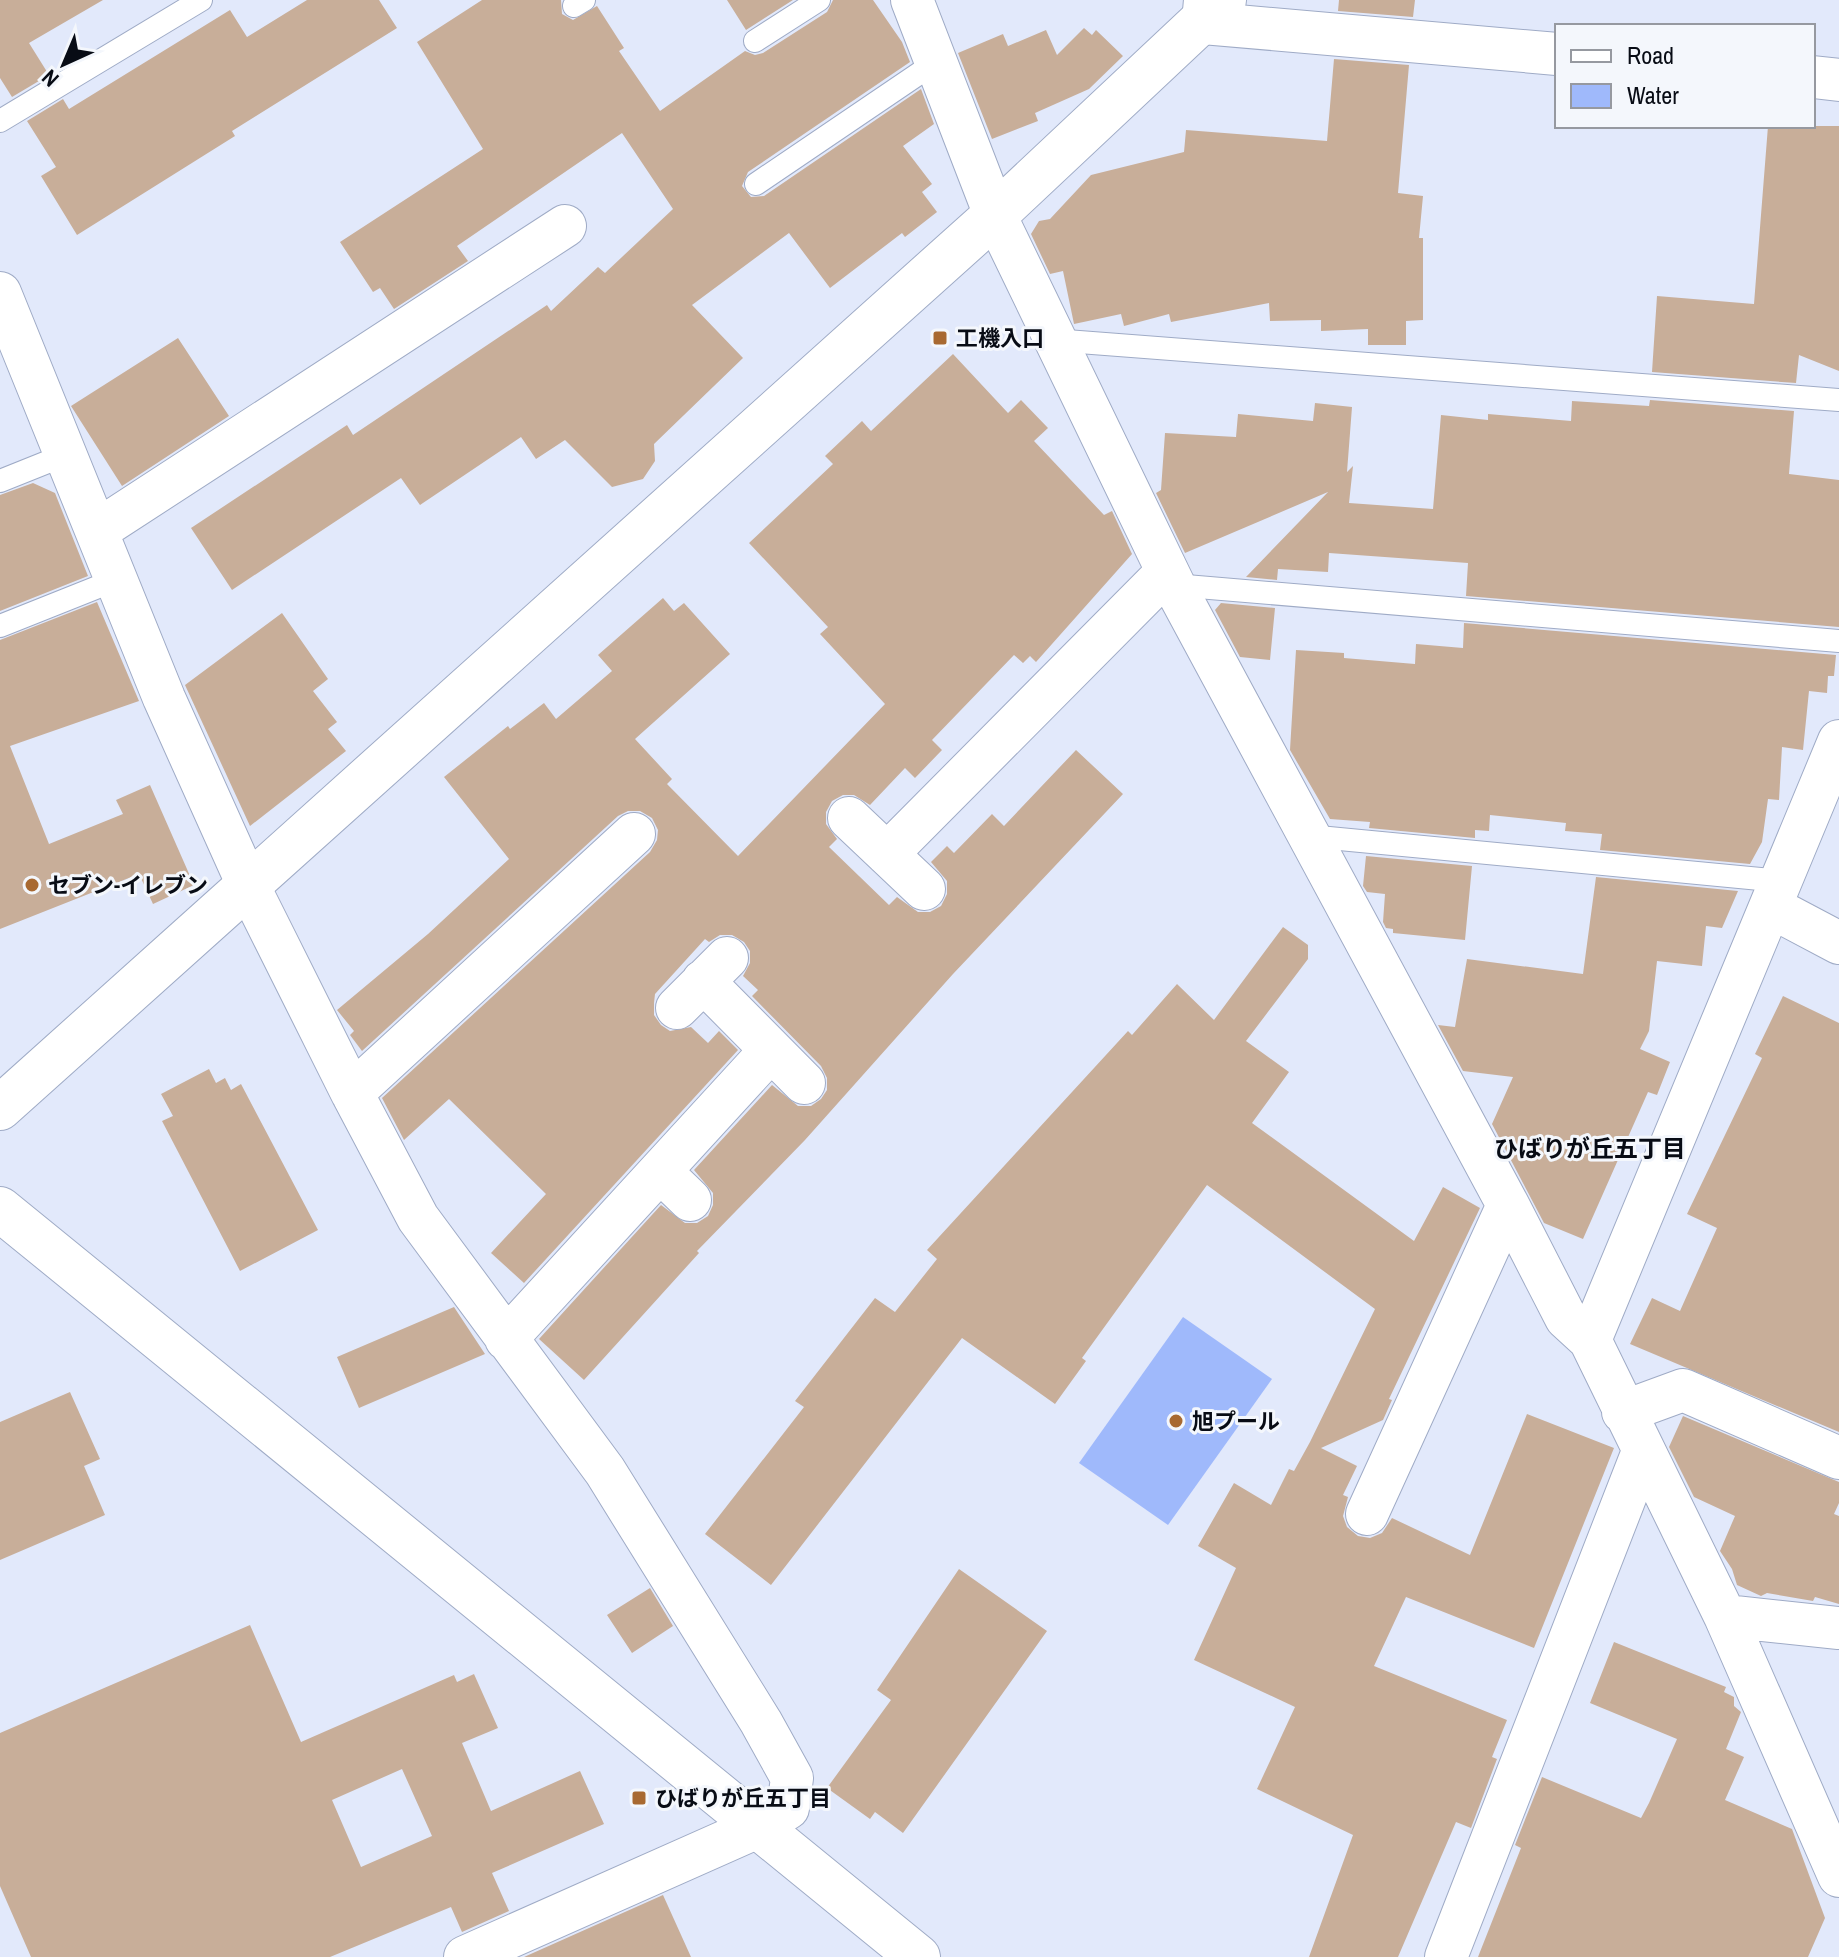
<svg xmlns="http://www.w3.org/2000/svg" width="1839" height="1957" font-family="'Archivo Narrow','Noto Sans JP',sans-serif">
  <rect width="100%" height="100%" fill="#e2e9fb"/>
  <path fill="#9fb9fb" d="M1183,1317L1272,1379L1168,1525L1079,1463Z"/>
  <path fill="#c8ae99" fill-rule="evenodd" d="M0,0H103L29,43L49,75L12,97L0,78Z
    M307,0H379L397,28L232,131L235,136L77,235L41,176L56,167L27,121L63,99L69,109L230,10L247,37Z
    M482,0H561L562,14L573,20L597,6L624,48L619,51L660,111L745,51L755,55L763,53L827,12L833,0H873L902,42L910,62L748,172L742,186L751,197L764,196L921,89L934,124L903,146L932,184L922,192L937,212L905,237L902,233L830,288L789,233L692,305L743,358L654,444L655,461L643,479L612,487L565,440L536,459L521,437L420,505L401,478L232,590L191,528L347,425L353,435L547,305L551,311L598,267L605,273L673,209L622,133L457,246L468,261L394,309L380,288L373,292L340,242L483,149L417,42Z
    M727,0H793L746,30Z
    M1339,0H1415L1413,17L1338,11Z
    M1084,28L1092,35L1096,30L1123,56L1089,89L1035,113L1038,121L992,139L958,53L1003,34L1008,46L1046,30L1057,55Z
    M1334,59L1409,65L1398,193L1423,196L1419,238H1423V320L1406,321V345H1368V329L1321,331V320L1270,321L1269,303L1171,322L1169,314L1124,326L1121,314L1074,324L1063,271L1050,274L1031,234L1039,221L1050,219L1091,175L1184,152L1186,130L1327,141Z
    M1768,126H1839V371L1799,355L1796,383L1652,372L1657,296L1754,304Z
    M178,338L229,416L122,486L71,406Z
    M953,354L1008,413L1021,400L1048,428L1034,441L1104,515L1112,511L1132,554L1036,662L1030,656L1023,663L1014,655L932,740L942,750L915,778L905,768L870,805L854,795H843L832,801L826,812V824L837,839L829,847L889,905L897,897L918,912H930L941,906L947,894V881L931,862L947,846L954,853L992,814L1004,826L1076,750L1123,794L953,974L805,1140L697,1251L699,1253L584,1380L539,1339L661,1205L685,1223H697L708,1216L713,1205V1193L694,1170L772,1085L798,1106H811L821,1099L827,1090V1078L821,1066L752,996L758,990L743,976L750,963V951L744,942L732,935H720L709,942L705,939L655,994L654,1003V1015L661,1025L670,1031L691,1027L708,1043L719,1031L738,1050L524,1283L491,1253L546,1194L449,1099L404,1140L382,1098L650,852L657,840L658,830L652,818L640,811H628L618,816L362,1051L350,1035L354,1031L337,1010L428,934L509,859L444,777L508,726L510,729L544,703L556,719L612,671L598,655L663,598L674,611L684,603L730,654L635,739L672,779L667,784L738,856L885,704L820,634L828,627L749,543L833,464L825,456L862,421L871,431Z
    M1650,400L1794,411L1789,474L1839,480V627L1466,596L1468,563L1329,553L1328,572L1278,569L1277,580L1246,577L1328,492L1185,553L1156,493L1161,490L1165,433L1236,437L1238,414L1313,421L1315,403L1352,407L1347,472L1353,466L1349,503L1433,509L1441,415L1488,420V414L1571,421L1572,401L1649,406Z
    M33,483L55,493L88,576L0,611V495Z
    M97,602L139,701L10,746L49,844L123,814L116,800L150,785L194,885L153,904L139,874L0,929V640Z
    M1221,603L1275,608L1270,660L1240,657L1215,610Z
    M282,613L328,679L313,691L337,722L328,729L346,751L250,826L185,685Z
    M1464,623L1836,655L1834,676H1828L1827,693L1809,691L1803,750L1782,747L1779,800L1768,799L1762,842L1750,864L1600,850L1602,834L1565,831L1566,823L1490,815L1489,831L1475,830V838L1369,828L1370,822L1330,819L1290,750L1296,650L1344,653V658L1415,664L1416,644L1463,648Z
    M1366,856L1472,866L1465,940L1393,933V929L1386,928L1383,922L1385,894L1367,892L1363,886Z
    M1596,877L1738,891L1722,928L1706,926L1702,966L1657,961L1649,1031L1640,1049L1670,1062L1657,1095L1648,1092L1583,1239L1544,1223L1492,1124L1513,1077L1463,1071L1438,1025L1455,1027L1467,959L1583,974Z
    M1283,927L1308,945V959L1246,1041L1289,1072L1252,1123L1414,1241L1443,1187L1480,1208L1389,1399L1392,1400L1383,1420L1321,1448L1357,1466L1343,1495L1348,1497L1343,1516L1347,1527L1358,1536L1370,1538L1382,1533L1392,1518L1470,1555L1527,1414L1614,1448L1534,1648L1406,1597L1374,1666L1507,1720L1492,1757L1497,1759L1471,1828L1456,1822L1398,1957H1309L1353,1835L1257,1789L1295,1707L1194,1660L1236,1568L1198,1546L1234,1483L1271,1505L1289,1469L1294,1471L1310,1442L1375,1309L1207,1185L1082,1358L1086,1361L1055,1404L962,1338L771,1585L705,1534L804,1407L795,1401L875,1298L895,1312L937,1259L927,1250L1128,1031L1132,1035L1177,984L1214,1020Z
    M1783,996L1839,1023V1432L1630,1344L1652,1298L1680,1311L1717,1228L1687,1214L1762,1058L1755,1054Z
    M209,1069L216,1083L225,1078L231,1090L241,1084L318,1230L240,1271L162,1121L173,1116L161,1094Z
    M454,1307L485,1354L359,1408L337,1357Z
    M70,1392L100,1459L84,1466L105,1515L0,1560V1422Z
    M1683,1416L1839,1482V1503L1834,1514L1839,1516V1604L1815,1597L1813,1601L1767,1593L1761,1596L1737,1585L1732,1569L1720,1551L1735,1516L1694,1497L1669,1447Z
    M959,1569L1047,1631L903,1833L875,1812L870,1819L827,1788L891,1700L877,1690Z
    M650,1588L673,1626L632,1653L607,1615Z
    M250,1625L301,1742L454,1675L457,1682L474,1674L498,1728L462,1743L491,1811L580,1771L604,1824L492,1873L509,1911L462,1932L451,1907L330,1957H31L0,1886V1733ZM402,1769L432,1836L361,1867L332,1800Z
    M1614,1642L1726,1687L1724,1692L1734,1697V1706L1741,1712L1726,1749L1744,1757L1725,1800L1792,1829L1825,1918L1808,1957H1478L1521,1848L1515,1845L1542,1777L1641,1818L1649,1803L1677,1739L1590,1703Z
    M663,1895L691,1957H524Z"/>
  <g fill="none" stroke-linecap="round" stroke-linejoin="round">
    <g stroke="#9fabc6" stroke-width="24">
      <path id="lane" d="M574,6L584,0
        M755,41L819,0
        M0,121L201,0
        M756,184L936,62
        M1053,340L1839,400
        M0,481L65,455
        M1174,585L1839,641
        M0,626L118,579
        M1308,836L1781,881"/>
    </g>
    <g stroke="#9fabc6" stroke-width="44">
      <path id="street" d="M912,0L995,215L1174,585L1508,1205L1566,1318L1590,1340
        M1205,0L1203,23L1557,54
        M1813,77L1839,80
        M0,293L164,698L248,885L352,1093L418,1218L605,1471L761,1722L792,1778L788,1808L760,1826L465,1957
        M98,530L565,226
        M1839,741L1590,1340L1725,1616L1839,1876
        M849,818L924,889
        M887,854L1167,572
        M1771,907L1839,943
        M703,981L804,1083
        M677,1008L727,958
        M352,1093L634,834
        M660,1171L690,1200
        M506,1339L771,1050
        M1623,1412L1683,1390L1839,1458
        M1367,1514L1508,1205
        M1725,1616L1839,1628
        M1446,1957L1642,1454"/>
    </g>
    <g stroke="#9fabc6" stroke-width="46">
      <path id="secondary" d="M0,1108L995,215L1224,0
        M0,1209L918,1957"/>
    </g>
    <use href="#lane" stroke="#fff" stroke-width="22"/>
    <use href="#street" stroke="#fff" stroke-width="42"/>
    <use href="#secondary" stroke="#fff" stroke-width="44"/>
  </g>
  <g fill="#a86931" stroke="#f4f7fc" stroke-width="3">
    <rect x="932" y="330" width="16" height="16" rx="4"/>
    <circle cx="32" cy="885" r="8"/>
    <circle cx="1176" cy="1421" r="8"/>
    <rect x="631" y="1790" width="16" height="16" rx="4"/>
  </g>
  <g text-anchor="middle" stroke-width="6" stroke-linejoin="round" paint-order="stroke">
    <g font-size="22" font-weight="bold" fill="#080c15" stroke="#f4f7fc" text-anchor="start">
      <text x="956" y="346">工機入口</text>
      <text x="48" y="893">セブン-イレブン</text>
      <text x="1192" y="1429">旭プール</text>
      <text x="655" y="1806">ひばりが丘五丁目</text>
    </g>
    <g font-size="24" font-weight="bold" fill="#080c15" stroke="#f4f7fc">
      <text x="1590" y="1157">ひばりが丘五丁目</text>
    </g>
  </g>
  <rect x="1555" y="24" width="260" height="104" fill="#f4f7fc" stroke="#9699a0" stroke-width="2"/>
  <rect x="1571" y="50" width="40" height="12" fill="#ffffff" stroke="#9699a0" stroke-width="2"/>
  <text x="1627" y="64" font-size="24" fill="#080c15">Road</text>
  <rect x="1571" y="84" width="40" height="24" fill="#9fb9fb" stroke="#9699a0" stroke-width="2"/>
  <text x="1627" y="104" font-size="24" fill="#080c15">Water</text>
  <g transform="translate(64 64) rotate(224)" stroke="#f4f7fc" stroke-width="6" paint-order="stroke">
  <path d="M0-6L14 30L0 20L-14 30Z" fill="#080c15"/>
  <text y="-12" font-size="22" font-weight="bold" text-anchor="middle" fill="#080c15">N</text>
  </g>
</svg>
